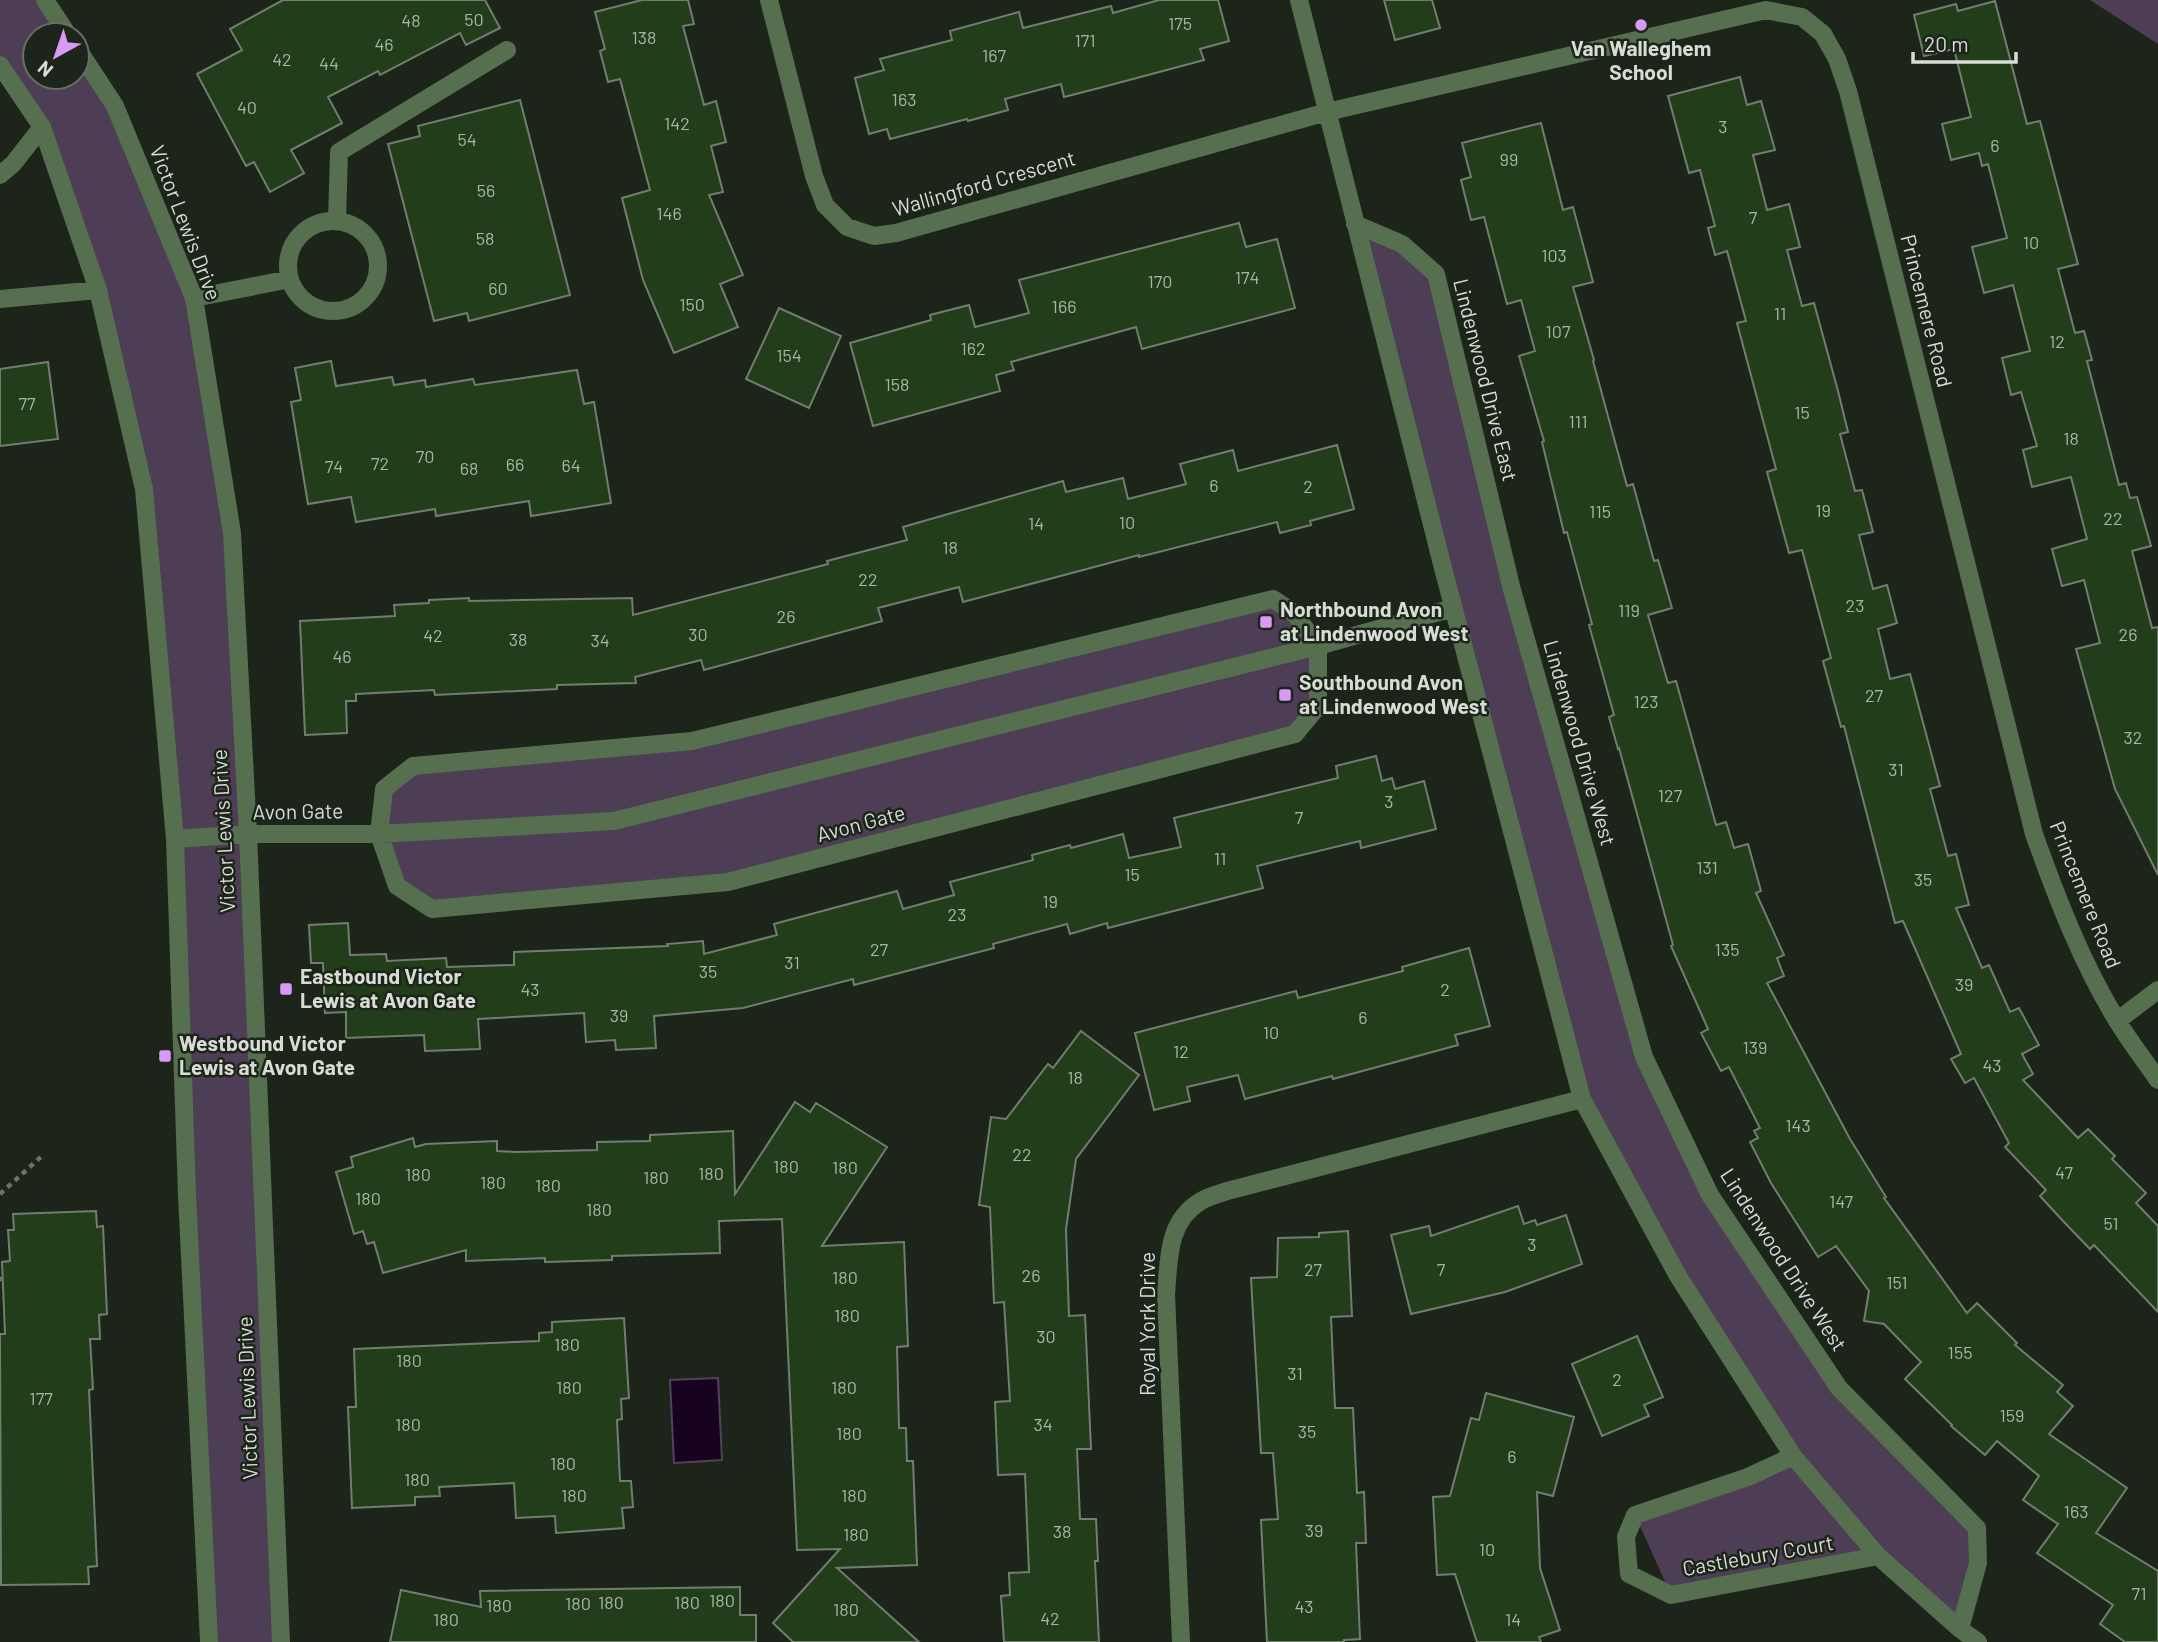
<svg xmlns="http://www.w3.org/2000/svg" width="2158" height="1642" font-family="Barlow,sans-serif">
  <rect width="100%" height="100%" fill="#1d251b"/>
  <path fill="#4d3e55" d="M0,0H45L68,35H35V77H77V48L115,106L194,298L232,533L281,1642H209L187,1195L151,560L98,290L42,127L0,65Z
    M2090,0H2158V44Z
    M1355,224L1436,274L1644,1057L1710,1195L1839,1387L1977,1528L1960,1629L1878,1556L1671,1595L1635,1515L1792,1456L1582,1099Z
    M1273,599L1318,646V706L1295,734L728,882L432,909L397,886L379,834L384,789L413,766L692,741Z"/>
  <path fill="#170220" stroke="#514356" stroke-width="2" d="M718,1378L722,1460L674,1463L670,1380Z"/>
  <path fill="#213d1a" stroke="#727d70" stroke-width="2" d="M283,0H485L500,28L466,45L460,33L380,75L378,71L328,97L342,123L291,150L304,173L270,192L254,162L246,166L197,74L242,50L230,29Z
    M642,0H688L694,24L683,26L704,105L716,101L726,142L711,146L723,192L709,195L743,275L720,284L738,327L674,353L643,280L622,198L650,190L620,79L608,82L600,51L605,49L595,12Z
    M1159,0H1218L1229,41L1200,49L1204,60L1103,87L1064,97L1061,84L1005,99L1008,110L968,121L967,119L890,139L887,129L869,134L855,78L884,70L880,59L952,40L950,31L1019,12L1023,28L1111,6L1113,13Z
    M1384,0H1432L1440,28L1395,40Z
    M1995,1L2027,124L2040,121L2078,264L2058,269L2075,333L2084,331L2092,360L2087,361L2119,485L2126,483L2130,498L2137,497L2151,546L2132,551L2152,628L2158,627V875L2115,789L2076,649L2100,643L2084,580L2062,586L2052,549L2087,539L2071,477L2032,487L2023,450L2037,446L2021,392L2011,395L2002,358L2030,351L2013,285L1984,293L1972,247L2007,238L1988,164L1982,166L1979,153L1951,160L1942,124L1971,117L1954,49L1924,56L1914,15L1956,4L1958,11Z
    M1740,77L1747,105L1761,101L1775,150L1753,155L1767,210L1789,204L1800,247L1787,250L1802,306L1814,303L1838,391L1848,432L1840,434L1855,491L1862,490L1873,532L1859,535L1873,589L1887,585L1897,623L1878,629L1890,679L1910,674L1940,786L1930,789L1948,856L1956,854L1969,905L1956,908L1982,968L1989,965L2010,1012L2019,1008L2039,1045L2022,1054L2033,1074L2023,1080L2078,1138L2088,1129L2115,1156L2112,1159L2146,1193L2136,1203L2158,1226V1312L2094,1245L2090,1249L2064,1222L2040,1196L2046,1190L2005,1147L2009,1143L1974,1078L1965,1083L1951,1059L1961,1054L1903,921L1895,923L1844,726L1841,727L1823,661L1831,658L1802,550L1789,553L1767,472L1776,469L1737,323L1746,321L1727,251L1715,255L1708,228L1715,226L1700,170L1689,173L1668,96Z
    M520,100L570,295L469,321L467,313L434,321L388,144L420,136L418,126Z
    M1541,123L1563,210L1573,207L1593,282L1573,287L1594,360L1593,361L1627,486L1633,484L1654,561L1658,560L1672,608L1648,615L1668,683L1676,681L1716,825L1726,822L1734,848L1748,844L1761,891L1756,893L1784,955L1777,958L1784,976L1767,983L1850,1139L1886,1197L1884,1198L1967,1313L1977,1303L2017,1343L2015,1345L2063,1385L2057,1392L2073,1406L2049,1434L2127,1488L2096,1533L2158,1571V1642H2125L2100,1624L2113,1605L2037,1553L2058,1524L2023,1500L2039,1476L1997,1441L1985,1455L1951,1426L1952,1425L1905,1379L1921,1362L1884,1324L1864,1321L1869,1291L1836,1246L1818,1257L1771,1183L1750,1142L1758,1138L1754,1131L1760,1128L1729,1067L1721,1071L1701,1033L1708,1029L1671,946L1673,945L1619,748L1618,749L1609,717L1614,715L1589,625L1592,624L1567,532L1564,533L1542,442L1544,441L1519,356L1535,351L1521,300L1507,304L1484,217L1471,220L1461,180L1471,177L1462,143Z
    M1239,223L1246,247L1277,239L1295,308L1142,349L1136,327L1011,362L1014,370L996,375L1000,391L873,426L850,343L931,320L930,315L969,305L975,327L1029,313L1019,280Z
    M779,308L841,336L809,408L746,379Z
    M331,361L336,386L392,377L394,385L425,380L426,387L473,379L475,385L577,370L584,404L594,402L611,503L531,516L529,501L436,516L435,509L356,522L351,497L308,504L291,402L301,400L295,368Z
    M48,362L58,439L0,446V369Z
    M1337,445L1354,509L1310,521L1311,525L1280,533L1277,522L1139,557V555L963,602L959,587L878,608L882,621L704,670L701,660L635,677L636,683L557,685V689L435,695L434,690L356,694V701H346L347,733L305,735L300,621L395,616L394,605L429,603V600L469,598V601L632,598L633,615L828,564L827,561L907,540L903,527L1063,481L1066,492L1123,478L1128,499L1186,484L1180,464L1233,450L1238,471Z
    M1376,756L1382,781L1392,778L1395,789L1424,781L1436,829L1361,848L1360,841L1257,866L1263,888L1108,928L1107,923L1070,934L1067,924L993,944L994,948L854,985L853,979L743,1008L654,1016L656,1048L616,1050L615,1040L586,1042L584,1013L478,1019L480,1049L425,1051L424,1035L346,1038V1012L325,1013L323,963H311L309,925L348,923L350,955L386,954L387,961L446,958L447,967L514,965V952L668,946L667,944L703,941L704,954L777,935L774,924L897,891L903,909L954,895L950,882L1033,860L1032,855L1070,845L1071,848L1123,834L1129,858L1181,847L1174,818L1338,778L1336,766Z
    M1469,948L1490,1026L1455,1035L1458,1045L1333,1079L1332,1076L1245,1099L1238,1075L1187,1087L1190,1101L1154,1110L1135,1033L1296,991L1298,998L1403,971L1402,967Z
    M1081,1031L1139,1075L1076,1159L1066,1229L1069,1316L1085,1315L1091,1449H1077L1080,1519H1096L1098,1561H1095L1099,1642H1004L1001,1596L1010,1595L1009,1573L1029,1572L1025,1474L998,1475L995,1402L1010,1401L1004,1302L994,1303L990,1207L979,1205L991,1117L1006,1119L1048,1064L1053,1068Z
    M795,1102L810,1112L816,1103L887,1147L822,1246L904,1242L908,1346L897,1347L899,1428H906L907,1461H913L917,1565L837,1568L919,1642H793L773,1623L840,1549L797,1550L782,1219L719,1221L720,1253L612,1256V1260L545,1262V1258L466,1261V1250L383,1273L374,1242L367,1244L363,1231L354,1234L336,1172L353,1167L351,1157L413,1138L415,1147L426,1144L497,1141V1151L516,1152L597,1150V1142L650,1141V1135L733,1131L735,1194Z
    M1518,1206L1524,1224L1535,1220L1537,1225L1566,1215L1582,1264L1505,1292L1411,1314L1391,1235L1429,1226L1431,1236Z
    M96,1211L97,1227L103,1226L107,1314L99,1315L100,1339H90L93,1389L89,1390L97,1566L88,1567L89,1584L1,1585L0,1334H5L2,1262L10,1261L8,1230H14L13,1214Z
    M1348,1231L1352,1316L1331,1317L1335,1408H1353L1357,1493L1364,1492L1366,1543H1356L1360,1639L1344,1640V1642H1267L1261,1520L1278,1519L1273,1453H1261L1251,1278L1277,1277L1278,1238L1319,1237V1233Z
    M624,1318L629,1398L621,1399L622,1419L617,1420L620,1481H631L633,1507L622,1508L624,1528L556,1533L555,1516L516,1518L514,1483L439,1487L440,1496L415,1497V1505L352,1508L348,1407H356L354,1349L539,1341V1333L552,1332V1322Z
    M1637,1336L1663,1397L1644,1405L1649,1416L1602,1436L1572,1364Z
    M1486,1393L1574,1417L1553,1496L1537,1492L1540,1568L1560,1630L1539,1637L1541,1642H1477L1455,1574L1437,1575L1433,1497L1450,1496L1471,1418L1479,1420Z
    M740,1587V1615H756V1642H390L401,1590L481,1607L480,1591Z"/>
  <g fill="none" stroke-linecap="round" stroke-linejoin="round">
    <path stroke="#6d746b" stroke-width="4.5" stroke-dasharray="5 5" stroke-linecap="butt" d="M0,1194L43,1155
      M0,1279H3"/>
    <path stroke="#556f4f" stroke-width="18" d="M45,0L68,35
      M769,0L814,176L825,205L847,227L874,236L896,233L1327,112L1766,10L1802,17L1823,34L1837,59L1848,91L2034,834C2057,898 2082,964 2118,1022C2130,1042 2145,1061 2158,1080
      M1299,0L1443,568L1582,1099L1678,1276L1793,1456L1878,1556L1960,1629L1978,1642
      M77,48L115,106L194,298L232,533L248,834L281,1642
      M0,65L42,127L98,290L144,489L175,839L187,1195L209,1642
      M0,175L13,164L42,127
      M337,221L339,152L507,50
      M288 266a45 45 0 1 1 90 0a45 45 0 1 1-90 0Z
      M1355,224L1402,244L1436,274L1512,590L1644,1057L1710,1195L1839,1388L1977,1528L1978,1563L1960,1629
      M194,298L290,279
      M0,299L98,290
      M1273,599L1294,613L1318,646V706L1295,734L728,882L432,909L397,886L379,834L384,789L413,766L692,741Z
      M175,839L248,834H379L614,821L1318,646L1453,608
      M2117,1021L2158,990
      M1793,1456L1748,1477L1635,1515L1626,1537L1629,1574L1671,1595L1878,1556
      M1181,1642L1166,1294C1169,1259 1167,1221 1201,1201C1209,1196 1219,1194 1227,1191L1582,1099"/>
  </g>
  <g fill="#d99af7" stroke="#1d251b" stroke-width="2.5">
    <circle cx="1641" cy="25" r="7"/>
    <rect x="1259" y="615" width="14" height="14" rx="3.5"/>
    <rect x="1278" y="688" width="14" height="14" rx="3.5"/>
    <rect x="279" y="982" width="14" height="14" rx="3.5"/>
    <rect x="158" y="1049" width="14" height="14" rx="3.5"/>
  </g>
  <g text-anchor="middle" stroke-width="5" stroke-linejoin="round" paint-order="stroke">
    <g font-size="18" fill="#aab4a6">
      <text x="474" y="26">50</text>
      <text x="411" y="27">48</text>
      <text x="1180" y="30">175</text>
      <text x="644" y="44">138</text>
      <text x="1085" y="47">171</text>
      <text x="384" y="51">46</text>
      <text x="994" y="62">167</text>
      <text x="282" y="66">42</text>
      <text x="329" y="70">44</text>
      <text x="904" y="106">163</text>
      <text x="247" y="114">40</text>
      <text x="677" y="130">142</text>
      <text x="1723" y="133">3</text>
      <text x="467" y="146">54</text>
      <text x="1995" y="152">6</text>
      <text x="1509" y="166">99</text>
      <text x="486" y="197">56</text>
      <text x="669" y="220">146</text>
      <text x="1753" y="224">7</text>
      <text x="485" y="245">58</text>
      <text x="2031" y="249">10</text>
      <text x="1554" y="262">103</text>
      <text x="1247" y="284">174</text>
      <text x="1160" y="288">170</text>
      <text x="498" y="295">60</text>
      <text x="692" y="311">150</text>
      <text x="1064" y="313">166</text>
      <text x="1780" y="320">11</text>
      <text x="1558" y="338">107</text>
      <text x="2057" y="348">12</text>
      <text x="973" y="355">162</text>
      <text x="789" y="362">154</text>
      <text x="897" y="391">158</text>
      <text x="27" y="410">77</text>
      <text x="1802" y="419">15</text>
      <text x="1578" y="428">111</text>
      <text x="2071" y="445">18</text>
      <text x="425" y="463">70</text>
      <text x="380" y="470">72</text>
      <text x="515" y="471">66</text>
      <text x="571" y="472">64</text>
      <text x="334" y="473">74</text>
      <text x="469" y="475">68</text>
      <text x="1214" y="492">6</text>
      <text x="1308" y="493">2</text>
      <text x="1823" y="517">19</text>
      <text x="1600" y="518">115</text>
      <text x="2113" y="525">22</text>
      <text x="1127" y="529">10</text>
      <text x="1036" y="530">14</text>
      <text x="950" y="554">18</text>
      <text x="868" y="586">22</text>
      <text x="1855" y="612">23</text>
      <text x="1629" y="617">119</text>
      <text x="786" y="623">26</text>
      <text x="698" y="641">30</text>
      <text x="2128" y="641">26</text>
      <text x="433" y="642">42</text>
      <text x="518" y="646">38</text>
      <text x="600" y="647">34</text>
      <text x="342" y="663">46</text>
      <text x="1874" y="702">27</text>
      <text x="1646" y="708">123</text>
      <text x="2133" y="744">32</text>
      <text x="1896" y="776">31</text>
      <text x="1670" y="802">127</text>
      <text x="1389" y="808">3</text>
      <text x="1299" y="824">7</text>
      <text x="1220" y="865">11</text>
      <text x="1707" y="874">131</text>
      <text x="1132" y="881">15</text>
      <text x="1923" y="886">35</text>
      <text x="1050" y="908">19</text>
      <text x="957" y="921">23</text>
      <text x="879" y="956">27</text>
      <text x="1727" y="956">135</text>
      <text x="792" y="969">31</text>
      <text x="708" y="978">35</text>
      <text x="1964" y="991">39</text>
      <text x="530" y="996">43</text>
      <text x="1445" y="996">2</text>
      <text x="619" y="1022">39</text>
      <text x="1363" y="1024">6</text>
      <text x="1271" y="1039">10</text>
      <text x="1755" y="1054">139</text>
      <text x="1181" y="1058">12</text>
      <text x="1992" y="1072">43</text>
      <text x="1075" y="1084">18</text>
      <text x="1798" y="1132">143</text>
      <text x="1022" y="1161">22</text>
      <text x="786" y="1173">180</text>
      <text x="845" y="1174">180</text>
      <text x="2064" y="1179">47</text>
      <text x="711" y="1180">180</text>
      <text x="418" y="1181">180</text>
      <text x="656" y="1184">180</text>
      <text x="493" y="1189">180</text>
      <text x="548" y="1192">180</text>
      <text x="368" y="1205">180</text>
      <text x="1841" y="1208">147</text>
      <text x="599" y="1216">180</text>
      <text x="2111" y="1230">51</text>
      <text x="1532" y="1251">3</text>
      <text x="1313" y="1276">27</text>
      <text x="1441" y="1276">7</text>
      <text x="1031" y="1282">26</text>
      <text x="845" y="1284">180</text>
      <text x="1897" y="1289">151</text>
      <text x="847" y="1322">180</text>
      <text x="1046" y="1343">30</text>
      <text x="567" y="1351">180</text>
      <text x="1960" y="1359">155</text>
      <text x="409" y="1367">180</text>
      <text x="1295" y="1380">31</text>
      <text x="1617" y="1386">2</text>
      <text x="569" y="1394">180</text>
      <text x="844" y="1394">180</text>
      <text x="41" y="1405">177</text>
      <text x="2012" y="1422">159</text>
      <text x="408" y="1431">180</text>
      <text x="1043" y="1431">34</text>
      <text x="1307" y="1438">35</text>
      <text x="849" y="1440">180</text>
      <text x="1512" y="1463">6</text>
      <text x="563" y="1470">180</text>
      <text x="417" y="1486">180</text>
      <text x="574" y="1502">180</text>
      <text x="854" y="1502">180</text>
      <text x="2076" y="1518">163</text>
      <text x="1314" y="1537">39</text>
      <text x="1062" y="1538">38</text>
      <text x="856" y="1541">180</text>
      <text x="1487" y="1556">10</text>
      <text x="2139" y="1600">71</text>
      <text x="722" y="1607">180</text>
      <text x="611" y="1609">180</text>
      <text x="687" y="1609">180</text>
      <text x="578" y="1610">180</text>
      <text x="499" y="1612">180</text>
      <text x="1304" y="1613">43</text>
      <text x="846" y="1616">180</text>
      <text x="1050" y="1625">42</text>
      <text x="446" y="1626">180</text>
      <text x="1513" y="1626">14</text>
    </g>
    <g font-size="21" font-weight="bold" fill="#d7dcd5" stroke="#1d251b" text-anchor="start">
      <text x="1641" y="56" text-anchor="middle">Van Walleghem<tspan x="1641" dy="24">School</tspan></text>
      <text x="1280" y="617">Northbound Avon<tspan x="1280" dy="24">at Lindenwood West</tspan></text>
      <text x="1299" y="690">Southbound Avon<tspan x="1299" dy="24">at Lindenwood West</tspan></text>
      <text x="300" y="984">Eastbound Victor<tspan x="300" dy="24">Lewis at Avon Gate</tspan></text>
      <text x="179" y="1051">Westbound Victor<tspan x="179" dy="24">Lewis at Avon Gate</tspan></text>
    </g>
    <g font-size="21" fill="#d7dcd5" stroke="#1d251b">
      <text transform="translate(984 184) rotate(-16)" y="7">Wallingford Crescent</text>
      <text transform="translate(185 223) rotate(69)" y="7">Victor Lewis Drive</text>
      <text transform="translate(1926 311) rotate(76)" y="7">Princemere Road</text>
      <text transform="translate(1485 380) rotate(76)" y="7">Lindenwood Drive East</text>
      <text transform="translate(1579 743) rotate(74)" y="7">Lindenwood Drive West</text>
      <text transform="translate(298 812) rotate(-1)" y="7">Avon Gate</text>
      <text transform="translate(861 824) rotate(-15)" y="7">Avon Gate</text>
      <text transform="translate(224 831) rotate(-93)" y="7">Victor Lewis Drive</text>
      <text transform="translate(2085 895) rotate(68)" y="7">Princemere Road</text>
      <text transform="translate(1783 1260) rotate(57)" y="7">Lindenwood Drive West</text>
      <text transform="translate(1148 1324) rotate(-90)" y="7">Royal York Drive</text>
      <text transform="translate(248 1398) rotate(-92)" y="7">Victor Lewis Drive</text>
      <text transform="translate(1758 1556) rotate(-10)" y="7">Castlebury Court</text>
    </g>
  </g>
  <g transform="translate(56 56) rotate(220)"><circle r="33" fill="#1d251b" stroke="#676e65" stroke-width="2"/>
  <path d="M0-5L12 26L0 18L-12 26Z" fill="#d99af7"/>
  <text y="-10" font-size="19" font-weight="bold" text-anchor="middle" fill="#d7dcd5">N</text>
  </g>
  <path d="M1913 52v10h103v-10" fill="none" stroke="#d7dcd5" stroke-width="3.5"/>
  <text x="1924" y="52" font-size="21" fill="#d7dcd5" stroke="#1d251b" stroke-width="5" paint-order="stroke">20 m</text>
</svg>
